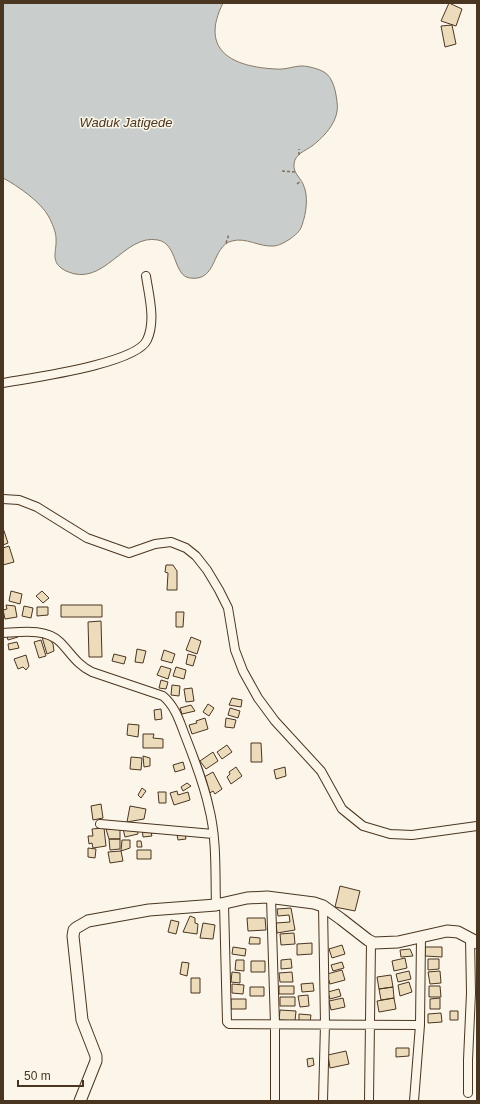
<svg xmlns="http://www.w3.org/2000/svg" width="480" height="1104" font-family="Helvetica,sans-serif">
  <rect width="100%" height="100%" fill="#fbf6e9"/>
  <path fill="#c9cecd" stroke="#887966" d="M3,3H223C199,51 233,67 276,69C285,70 294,66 302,66C308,66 319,69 324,72C333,77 336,92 337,102C340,120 325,136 312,146C305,151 295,154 294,164C293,173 300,177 303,184C309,196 306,214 302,225C300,232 295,235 290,239C285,242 279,246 273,246C259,247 246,237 232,241C211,246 218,282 190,278C173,276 178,244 158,240C124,233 104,289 66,271C49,262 57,253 56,238C56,232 52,223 49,217C41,202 18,186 3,178Z"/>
  <path fill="#ecdcbc" stroke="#4a3520" d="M449,3L462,9L456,26L441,21Z
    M452,25L456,44L445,47L441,26Z
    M3,528L8,543L3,545Z
    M9,546L14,562L3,565V548Z
    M166,565H173L177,571V590H167L168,573L165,572Z
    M11,591L22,594L20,604L9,601Z
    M42,591L49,598L43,603L36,596Z
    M6,605L15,606L17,617L5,619L3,610L7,609Z
    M61,605H102V617H61Z
    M24,606L33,608L31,618L22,616Z
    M37,607H48V615L37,616Z
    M176,612H184L183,627H176Z
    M101,621L102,657H89L88,622Z
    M16,630L18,637L8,640L6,633Z
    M47,635L53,644L54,651L47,654L42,637Z
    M191,637L201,641L197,654L186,650Z
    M41,640L46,656L39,658L34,642Z
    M17,642L19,648L9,650L8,644Z
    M137,649L146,651L143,663L135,662Z
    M164,650L175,654L172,663L161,660Z
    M114,654L126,657L124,664L112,661Z
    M188,654L196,656L193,666L186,664Z
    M26,655L29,666L26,670L23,667L18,669L14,659Z
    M161,666L171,669L168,679L157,675Z
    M176,667L186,670L184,679L173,676Z
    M161,680L168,682L166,689L159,688Z
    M172,685L180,686L179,696L171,695Z
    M192,688L194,701L186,702L184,689Z
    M232,698L242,700L241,707L229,705Z
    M208,704L214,708L209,716L203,712Z
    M191,705L195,711L182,714L180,708Z
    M230,708L240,711L238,718L228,715Z
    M161,709L162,719L155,720L154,710Z
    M205,718L208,729L192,734L189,725L197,723L196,721Z
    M226,718L236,720L234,728L225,727Z
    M128,724L139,725L138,737L127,735Z
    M143,734H154L153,738L163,739V748H143Z
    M251,743H261L262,762H251Z
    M227,745L232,752L222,759L217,752Z
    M213,752L218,761L206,769L200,761Z
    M143,756L150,758V766L144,767Z
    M131,757L142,758L141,770L130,769Z
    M183,762L185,769L175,772L173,765Z
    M236,767L242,776L231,784L227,777L230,774L229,772Z
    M285,767L286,776L276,779L274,770Z
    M213,772L222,789L215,794L213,791L208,794L204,777Z
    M187,783L191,786L183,791L181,787Z
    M142,788L146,791L141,798L138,795Z
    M177,791L178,795L188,792L190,800L174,805L170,793Z
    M158,792H166V803H159Z
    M101,804L103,818L93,820L91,806Z
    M130,806L146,809L144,819L127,822Z
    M137,827L138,834L125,837L123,829Z
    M142,827L156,833H151L152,836L143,837Z
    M104,828L106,846L93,848L92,843L89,844L88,836H93L92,829Z
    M184,828L186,839L178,840L176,829Z
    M106,829H120V839H109Z
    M109,839H120V849L110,850Z
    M122,840H130V848L121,851Z
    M137,841H141L142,847H137Z
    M88,848L96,849L95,858L88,857Z
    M137,850H151V859H137Z
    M121,851L123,861L110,863L108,852Z
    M340,886L360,891L355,911L335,907Z
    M291,908L295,930L277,933L276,923L290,922L289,915L278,916L277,909Z
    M190,916L195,918V923L198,924L197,934L183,932Z
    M247,918H265L266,930L248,931Z
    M171,920L179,922L176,934L168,932Z
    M203,923L215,925L213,939L200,938Z
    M294,933L295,944L281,945L280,934Z
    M250,937L260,938V944H249Z
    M312,943V954L297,955V944Z
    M342,945L345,954L332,958L329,949Z
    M233,947L246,949L245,956L232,954Z
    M425,947H442V957L425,956Z
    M410,949L413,956L401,957L400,950Z
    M405,958L407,968L394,971L392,961Z
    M291,959L292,968L281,969V960Z
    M428,959H439V969L428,970Z
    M236,960H244V971L235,970Z
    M251,961H265V972H251Z
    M182,962L189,963L187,976L180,974Z
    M342,962L344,968L333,971L331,965Z
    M342,970L345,980L330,984L327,974Z
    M409,971L411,979L398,982L396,974Z
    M440,971L441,983L430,984L428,972Z
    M232,972L240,973V983L231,982Z
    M292,972L293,982H280L279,973Z
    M391,975L393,987L379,989L377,977Z
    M191,978H200V993H191Z
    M409,982L412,992L400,996L398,985Z
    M313,983L314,991L302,992L301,984Z
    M232,984L244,985L243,994L232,993Z
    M279,986H294V994H279Z
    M429,986H440L441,997H429Z
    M250,987H264V996H250Z
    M393,987L394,998L381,1000L379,989Z
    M339,989L341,996L330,999L328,992Z
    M308,995L309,1006L300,1007L298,996Z
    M280,997H295V1006H280Z
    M343,998L345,1007L331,1010L329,1001Z
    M394,998L396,1009L379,1012L377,1001Z
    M440,998V1009H430V999Z
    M231,999H246V1009H231Z
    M280,1010L296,1011L295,1021L279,1020Z
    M450,1011H458V1020H450Z
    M441,1013L442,1022L428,1023V1014Z
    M299,1014L311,1015L310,1022H299Z
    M396,1048H409V1056L396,1057Z
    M346,1051L349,1064L330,1068L328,1055Z
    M313,1058L314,1065L308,1067L307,1059Z"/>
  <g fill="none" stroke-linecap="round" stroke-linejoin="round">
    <g stroke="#4a3520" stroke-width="10">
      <path id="street" d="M3,383C30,378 136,364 147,340C156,321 149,296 146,276
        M3,499L19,500L37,507L87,538L129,553L155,544L171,542L186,548L196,556L207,570L219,590L228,608L235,650L243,671L258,698L275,721L321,771L342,809L363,826L390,834L412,835L477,826
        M3,633C21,632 46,628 60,642C71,653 77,665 92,672L163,696C176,707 180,723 186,738C195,761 204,784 209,808C217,839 215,873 216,905
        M100,824L213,834
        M271,898L275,1024V1101
        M224,904L227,1022L229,1024L420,1025L421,937
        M323,906L325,1024L323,1101
        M468,1093V1060L471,993L470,938
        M369,1101L371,942
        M414,1101L420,1025"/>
    </g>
    <g stroke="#4a3520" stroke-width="13">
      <path id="secondary" d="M80,1101L96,1061V1056L82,1020L73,936L74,930L76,928L88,921L149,910L216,905L247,898L267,897L314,903L323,906L341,919L368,940L374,943L398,942L447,931L458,932L475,941L477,943"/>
    </g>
    <path stroke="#7f6f5c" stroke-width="1.5" stroke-dasharray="3 2" stroke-linecap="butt" d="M299,155V149
      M282,171L295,172
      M297,184L301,181
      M226,243L229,234"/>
    <use href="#street" stroke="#fbf6e9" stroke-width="8"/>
    <use href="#secondary" stroke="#fbf6e9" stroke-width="11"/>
  </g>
  <g text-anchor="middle" stroke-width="3" stroke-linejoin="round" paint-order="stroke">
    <g font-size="13" font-style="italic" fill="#4a3520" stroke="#fbf6e9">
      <text x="126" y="127">Waduk Jatigede</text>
    </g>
  </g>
  <rect width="480" height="1104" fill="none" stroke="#4a3520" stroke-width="8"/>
  <path d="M18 1080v6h65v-6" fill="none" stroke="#4a3520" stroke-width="2"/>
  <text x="24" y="1080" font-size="12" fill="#4a3520" stroke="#fbf6e9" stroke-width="3" paint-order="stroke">50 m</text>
</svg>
